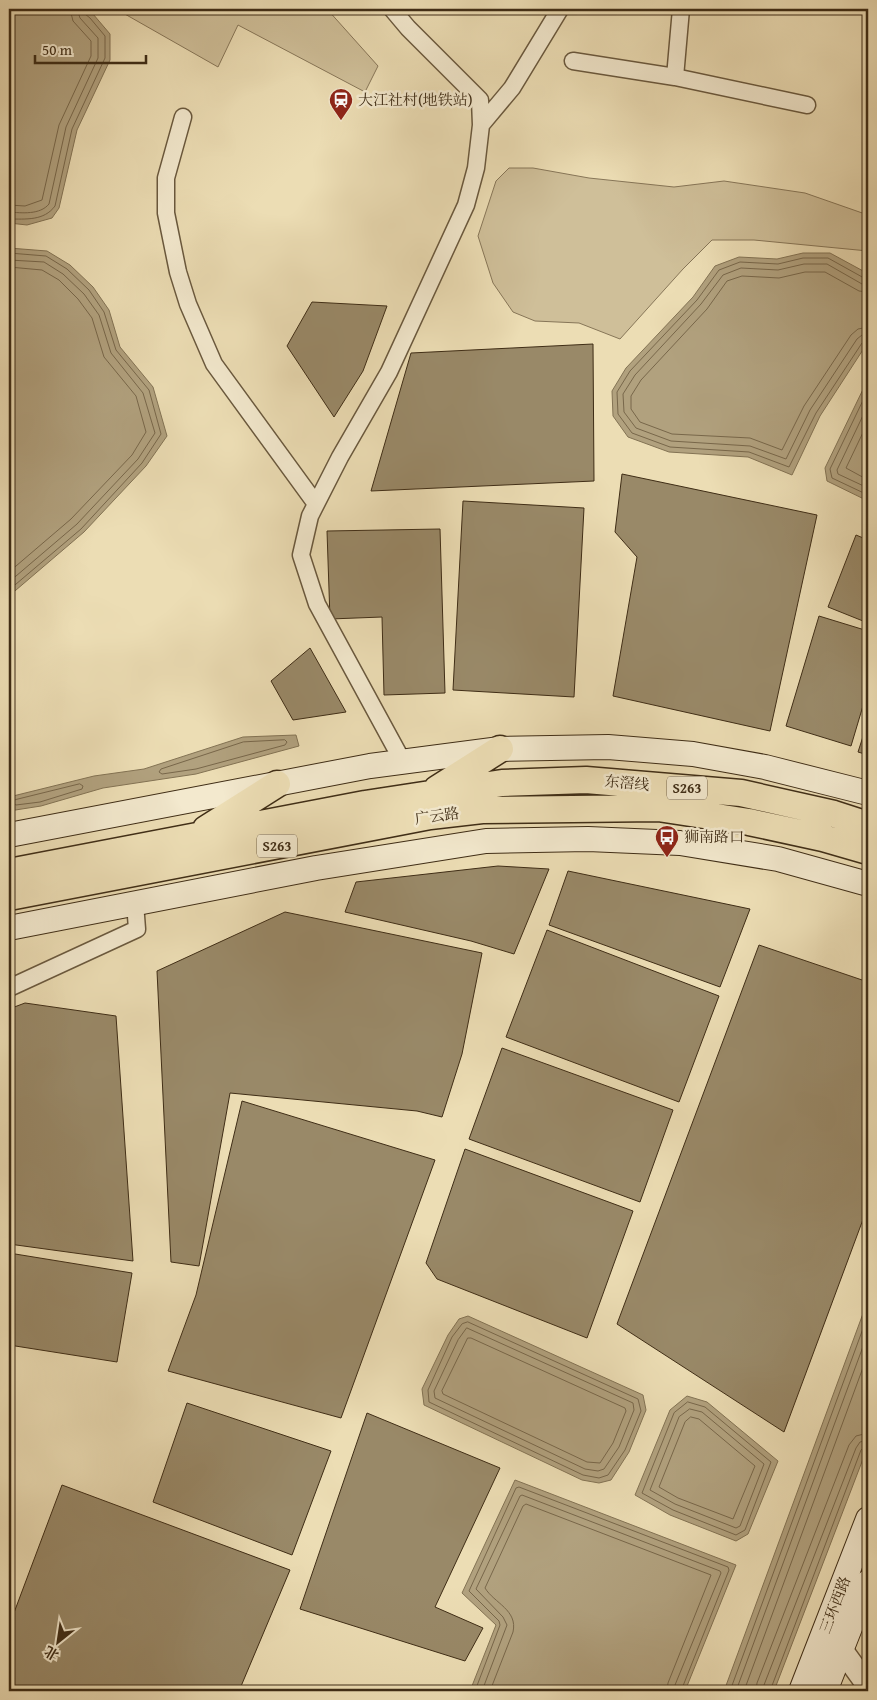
<svg xmlns="http://www.w3.org/2000/svg" width="877" height="1700" font-family="'Gentium Book Plus','Noto Serif SC',serif">
  <rect width="100%" height="100%" fill="#ecddb4"/>
  <filter id="stains"><feTurbulence type="fractalNoise" baseFrequency=".004" numOctaves="4"/><feColorMatrix values="0 0 0 0 .2 0 0 0 0 .09 0 0 0 0 .02 0 0 0 .5 -.17"/></filter>
  <radialGradient id="worn" r=".72"><stop offset=".6" stop-color="#630" stop-opacity="0"/><stop offset="1" stop-color="#630" stop-opacity=".3"/></radialGradient>
  <path fill="#cfbf99" stroke="#877658" d="M116,9H327L378,66L365,92L238,25L218,67Z
    M509,168H533L589,178L674,187L724,181L805,193L868,215V251L754,240H712L683,269L620,339L579,323L535,321L513,312L493,283L478,236L496,181Z"/>
  <path fill="#b1a17e" stroke="#837354" d="M9,9H85L93,14L110,34V60L77,130L59,208L52,218L27,225L9,223Z
    M9,248L47,251L70,265L93,287L109,310L120,347L153,387L167,436L146,466L84,532L9,596Z
    M803,253H830L865,272L868,276V342L820,416L792,475L748,457L669,452L628,437L613,416L612,391L626,368L693,297L715,266L739,257L777,259Z
    M868,379V501L827,481L825,468Z
    M296,735L299,746L196,774L103,788L41,806L9,811V797L94,776L144,769L243,737Z
    M868,1300V1446L774,1691H724Z
    M468,1316L643,1395L646,1410L629,1452L611,1480L599,1483L582,1480L424,1405L422,1389L448,1335L459,1319Z
    M687,1396L707,1402L778,1461L748,1534L736,1541L670,1515L635,1495L670,1410Z
    M515,1480L736,1565L685,1691H470L496,1625L462,1593Z"/>
  <g fill="none" stroke-linecap="round" stroke-linejoin="round">
    <path stroke="#78674a" stroke-width="1" d="M9,205L25,206L42,200L59,125L91,56V41L73,21L70,9
      M9,212C22,213 40,215 49,204L66,127L98,58V38L80,18L77,9
      M9,219C26,219 44,221 55,206L72,129L105,58V36L90,18L85,14L84,9
      M9,253L46,256L67,269L89,290L104,312L116,350L149,390L161,434L142,463L81,529L9,590
      M9,260L44,262L63,274L84,294L99,315L111,353L143,393L155,433L138,459L77,524L9,582
      M9,267L42,270L59,280L78,299L92,318L104,357L136,396L146,432L132,455L71,519L9,572
      M868,279L864,278L828,258H803L778,264L740,262L719,270L697,300L630,371L617,392L618,414L632,433L670,447L749,452L789,467L816,413L862,343L868,340
      M868,285L862,284L827,264H804L778,270L741,268L723,275L701,304L635,375L623,394L624,412L636,428L671,441L750,446L786,459L810,410L857,339L862,335L868,334
      M868,292L859,291L825,272H805L779,278L742,276L727,281L707,309L641,380L631,396V409L640,422L672,434L750,438L782,450L804,406L851,335L858,329L868,327
      M868,390L830,469L832,478L868,495
      M868,405L837,470L838,474L868,488
      M868,422L846,468L868,480
      M285,740L287,742L285,745L196,769L162,774L159,772L161,769L243,742Z
      M80,784L83,786L82,789L40,802L16,805L13,803L15,800Z
      M468,1322L638,1399L641,1411L625,1450L608,1475L599,1478L583,1475L429,1402L428,1390L452,1337L462,1324Z
      M467,1328L633,1403L634,1410L619,1447L604,1469L598,1471L585,1469L435,1398L434,1391L458,1340Z
      M468,1338H471L625,1408L626,1411L613,1443L600,1463L587,1462L443,1394L442,1391Z
      M688,1402L705,1407L771,1462L745,1530L736,1535L673,1510L642,1493L674,1413Z
      M690,1409L702,1412L764,1464L740,1526L736,1528L675,1504L650,1490L679,1417Z
      M691,1417L699,1419L755,1466L733,1519L678,1498L659,1487L685,1422Z
      M475,1691L500,1625L499,1621L469,1591L516,1488L519,1487L728,1567L729,1570L681,1691
      M482,1691L507,1625L503,1617L476,1589L520,1496L522,1495L720,1571L721,1573L675,1685V1691
      M490,1691L513,1632C518,1610 494,1603 485,1588L523,1506L526,1504L711,1575L668,1683L667,1691
      M730,1691L868,1315
      M736,1691L868,1333
      M744,1691L868,1354
      M756,1691L757,1683L849,1445L856,1436L868,1433
      M764,1691V1685L856,1448L860,1442L868,1440
      M770,1691L861,1450L864,1447L868,1446"/>
  </g>
  <path fill="#998968" stroke="#3f2d16" d="M312,302L387,306L363,371L334,417L287,346Z
    M593,344L594,481L371,491L411,353Z
    M622,474L817,515L770,731L613,696L637,557L615,532Z
    M463,501L584,508L574,697L453,690Z
    M440,529L445,693L384,695L382,617L330,619L327,531Z
    M856,535L868,540V623L828,607Z
    M819,616L868,631V689L851,746L786,726Z
    M310,648L346,712L293,720L271,681Z
    M868,721V755L858,752Z
    M498,866L549,869L514,954L471,941L345,912L356,882Z
    M568,871L750,909L720,987L549,925Z
    M285,912L482,953L462,1054L442,1117L417,1111L230,1093L199,1266L171,1262L157,971Z
    M547,930L719,996L679,1102L506,1037Z
    M759,945L868,982V1206L784,1432L617,1324Z
    M25,1003L116,1016L133,1261L9,1244V1009Z
    M502,1048L673,1110L640,1202L469,1139Z
    M242,1101L435,1160L341,1418L168,1371L196,1295Z
    M465,1149L633,1211L587,1338L437,1279L426,1263Z
    M9,1253L132,1273L117,1362L9,1345Z
    M187,1403L331,1451L292,1555L153,1502Z
    M367,1413L500,1468L435,1607L483,1628L465,1661L300,1609Z
    M62,1485L290,1570L239,1691H9V1626Z"/>
  <g fill="none" stroke-linecap="round" stroke-linejoin="round">
    <g stroke="#6a593e" stroke-width="19">
      <path id="minor" d="M392,9L408,28L480,100L481,125L476,168L466,205L389,372L340,457L310,516L301,555L317,604L403,762
        M573,61L675,77L807,105
        M675,77L681,9
        M183,117L166,178V213L178,272L188,304L214,364L316,504
        M481,125L512,88L560,9
        M9,988L137,929L135,903"/>
    </g>
    <g stroke="#6a593e" stroke-width="24">
      <path id="tertiary" d="M842,1650L868,1686"/>
    </g>
    <g stroke="#3f2d16" stroke-width="26">
      <path id="secondary" d="M9,835L370,766L500,749L608,747L693,754L765,767L868,793
        M9,928L316,868L486,841L588,839L680,843L778,859L868,884
        M801,1691L868,1519
        M825,1691L868,1582"/>
    </g>
    <g stroke="#3f2d16" stroke-width="29">
      <path id="primary" d="M437,789L500,749
        M206,829L277,784
        M9,872L365,804L502,783L586,780L741,793L834,814L868,825
        M9,897L430,816L482,810L658,808L749,822L823,838L868,851"/>
    </g>
    <use href="#minor" stroke="#f3e9ce" stroke-width="16"/>
    <use href="#tertiary" stroke="#f3e9ce" stroke-width="21"/>
    <use href="#secondary" stroke="#f3e9ce" stroke-width="24"/>
    <use href="#primary" stroke="#ecddb4" stroke-width="26"/>
  </g>
  <defs>
    <g id="station-pin" transform="scale(1.25)"><path d="M0 17L-7.5 6A9.5 9.5 0 1 1 7.5 6Z" fill="#8f2418" stroke="#f3e9ce"/><path d="M-3-6H3Q5-6 5-4V2Q5 4 3 4L4.5 6H3L1.5 4h-3L-3 6H-4.5L-3 4Q-5 4-5 2V-4Q-5-6-3-6ZM-3.5-4v3h7v-3ZM-3.5 1v1.5H-2V1ZM2 1v1.5H3.5V1Z" fill="#fff"/></g>
    <g id="bus-pin" transform="scale(1.25)"><path d="M0 17L-7.5 6A9.5 9.5 0 1 1 7.5 6Z" fill="#8f2418" stroke="#f3e9ce"/><path d="M-5-6H5V4H4V6H2V4H-2V6H-4V4H-5ZM-3.5-4V0h7V-4ZM-3.5 1.2v1.5H-2V1.2ZM2 1.2v1.5H3.5V1.2Z" fill="#fff"/></g>
  </defs>
  <g fill-rule="evenodd">
    <use href="#station-pin" x="341" y="100"/>
    <use href="#bus-pin" x="667" y="837"/>
  </g>
  <g text-anchor="middle" stroke-width="5" stroke-linejoin="round" paint-order="stroke">
    <g fill="#f3e9ce" stroke="#75654d" stroke-width="1">
      <rect x="667" y="776.5" width="40" height="23" rx="4"/>
      <rect x="257" y="834.5" width="40" height="23" rx="4"/>
    </g>
    <g font-size="14" font-weight="bold" fill="#3f2d16">
      <text x="687" y="793">S263</text>
      <text x="277" y="851">S263</text>
    </g>
    <g font-size="15" fill="#3f2d16" stroke="#f3e9ce" text-anchor="start">
      <text x="358" y="105">大江社村(地铁站)</text>
      <text x="684" y="842">狮南路口</text>
    </g>
    <g font-size="15" fill="#3f2d16" stroke="#f3e9ce">
      <text transform="translate(627 783) rotate(5)" y="5">东滘线</text>
      <text transform="translate(437 816) rotate(-8)" y="5">广云路</text>
      <text transform="translate(835 1605) rotate(-69)" y="5">三环西路</text>
    </g>
  </g>
  <rect width="877" height="1700" fill="none" stroke="#ecddb4" stroke-width="30"/>
  <rect x="10" y="10" width="857" height="1680" fill="none" stroke="#3f2d16" stroke-width="2.5"/>
  <rect x="15" y="15" width="847" height="1670" fill="none" stroke="#3f2d16"/>
  <g transform="translate(58 1642) rotate(210)" stroke="#f3e9ce" stroke-width="4" paint-order="stroke">
  <path d="M0-4L9 19L0 12L-9 19Z" fill="#3f2d16"/>
  <text y="-8" font-size="14" font-weight="bold" text-anchor="middle" fill="#3f2d16">北</text>
  </g>
  <path d="M35 55v8h111v-8" fill="none" stroke="#3f2d16" stroke-width="2.5"/>
  <text x="42" y="55" font-size="15" fill="#3f2d16" stroke="#f3e9ce" stroke-width="4" paint-order="stroke">50 m</text>
  <rect width="100%" height="100%" filter="url(#stains)"/>
  <rect width="100%" height="100%" fill="url(#worn)"/>
</svg>
